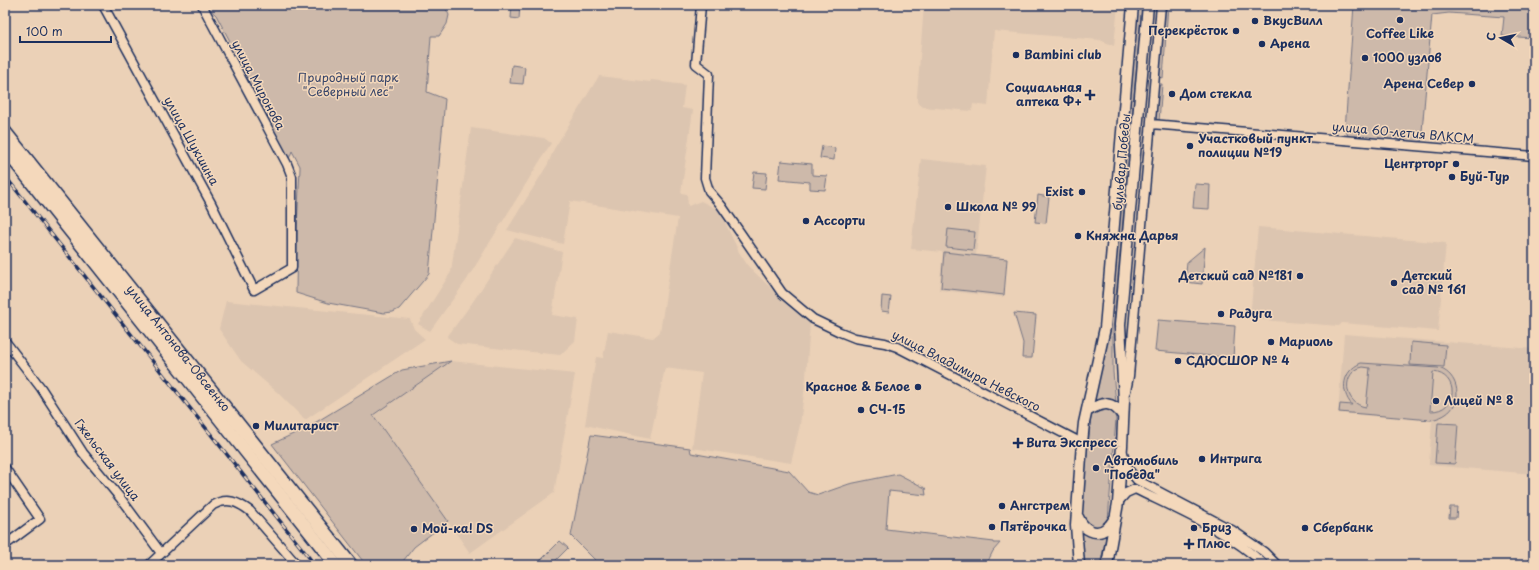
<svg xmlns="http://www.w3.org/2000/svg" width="1539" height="570" font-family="'Playpen Sans',sans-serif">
  <rect width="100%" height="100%" fill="#ebd1b7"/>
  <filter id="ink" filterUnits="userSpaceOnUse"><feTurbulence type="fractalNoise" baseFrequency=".025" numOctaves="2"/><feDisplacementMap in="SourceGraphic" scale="8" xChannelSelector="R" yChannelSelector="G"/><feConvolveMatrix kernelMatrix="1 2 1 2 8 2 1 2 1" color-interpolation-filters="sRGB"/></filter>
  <g filter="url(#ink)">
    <path fill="#dcc5b0" d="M924,5H1118L1114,46L1100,40L994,31L988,106L973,104L972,111L923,107L917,102V96Z
      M599,76L650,82L651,80L661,81L662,82L685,85L682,108L693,110L681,193L687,194L688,206L701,201L719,210L739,252L748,266L777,294L810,323L806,377L800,425L791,463L692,448L702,373L665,368L650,439L585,425L596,357L603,358L608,331L653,338L660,332L678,218L570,201L563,244L507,230L548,164L554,149Z
      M471,128L544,138L551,143L466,281L430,331L418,324L451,272Z
      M921,159L986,166L976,255L1007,259L1003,297L939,290L943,252L911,249Z
      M1258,227L1446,243L1438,331L1342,323L1339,326L1250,319Z
      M515,238L562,252L552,315L578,319L575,341L560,355L457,344L447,337L472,303Z
      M226,301L410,319L414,329L425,339L305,420L277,392L241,361L219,329Z
      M1344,334L1534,349V474L1429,465L1432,421L1338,413Z
      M451,361L575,374L554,493L470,553L373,415Z"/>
    <path fill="#cdb9aa" stroke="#747484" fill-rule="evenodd" d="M205,5H446V9L449,15L447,24L439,36H431L427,92L445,99L429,274L399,309L393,312L384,313L328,303L296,293L297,227L300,169V166L292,151L287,164L236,69L238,56L216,15Z
      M512,5H520L519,19L511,18Z
      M1137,5H1142L1113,331V372L1116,403C1109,397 1102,396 1094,401L1110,329Z
      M1163,5H1168L1163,78L1157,77Z
      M1354,5H1534V38L1502,36L1504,17L1449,13L1432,15L1421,143L1349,137L1345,130Z
      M512,65L525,67L523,84L510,83Z
      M1157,84H1162L1159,121L1154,120Z
      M822,146L835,148L834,160L820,158Z
      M781,161L812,164V175L827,176L825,190L810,189V182L779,179Z
      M754,172L767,173L765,189L752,188Z
      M1195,184L1210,185L1209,209L1193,208Z
      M1038,195L1049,197L1046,223L1035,222Z
      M948,229L975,232L973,250L946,247Z
      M1205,247L1202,284L1185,282L1187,262Z
      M944,252L1007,259L1004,295L941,288Z
      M882,296L891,297L889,312L881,311Z
      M1014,313L1036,315L1032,358H1022L1023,343Z
      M1158,320L1235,326L1233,358L1155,351Z
      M1411,342L1446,345L1444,367L1410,365Z
      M451,361L373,415L448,521L414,547L400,565H366L272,444L308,427L402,370Z
      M1361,363L1438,368C1455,372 1462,393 1453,407C1448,415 1439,418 1431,420L1339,412L1340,404L1352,405C1340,391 1342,371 1361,363ZM1363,367L1370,368L1366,407C1343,404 1341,371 1363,367ZM1433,372C1459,374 1459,412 1430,411Z
      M1105,409L1114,413L1116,419L1108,520C1102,527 1097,529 1089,526L1081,514L1091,416L1095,411Z
      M1438,423L1458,424L1455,464L1435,463Z
      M591,435L690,448L691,453L789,471L808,492L818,495L849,484L898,474L927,489H925L926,495L889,491L886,529L994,542V543H1000L993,551L986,565H600L571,536Z
      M1450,507H1457L1456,518H1449Z
      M1082,532C1091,539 1098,539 1107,533L1100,565H1084Z
      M560,541L568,548L551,565H538L539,562Z"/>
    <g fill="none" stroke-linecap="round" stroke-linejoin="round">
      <g stroke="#1b2f5e" stroke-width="11">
        <path id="minor" d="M103,5L212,205L254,290L292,268V177L287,164L202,5
          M701,5L696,64L709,74L705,178L709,191L721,205L782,293L813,319L840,332L855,338L885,343L897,347L1082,443
          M1151,124L1534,156
          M5,341L41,388L83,453L121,499L161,553
          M1126,391L1129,376L1161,5
          M1123,453L1128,469L1137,480L1232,530L1264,552L1277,565
          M5,468L40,519L5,545
          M1118,502L1126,493L1135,489C1180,511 1228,531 1265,565
          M149,565L213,505C227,497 238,502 250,511L297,565"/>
      </g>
      <g stroke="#1b2f5e" stroke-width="13">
        <path id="major" d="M1087,411C1103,402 1112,400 1123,416
          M1078,517C1083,529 1096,538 1108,527C1111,525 1113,520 1116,517
          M1079,565L1076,525L1082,443L1084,423L1105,328L1133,5
          M1107,565L1118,503L1122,446L1124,401L1120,325L1148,5"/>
      </g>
      <g stroke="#1b2f5e" stroke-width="15">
        <g id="highway">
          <path id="s1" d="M5,132L351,565"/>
          <path d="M5,149L336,565"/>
        </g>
      </g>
      <use href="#minor" stroke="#f4d8bb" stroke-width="8"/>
      <use href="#major" stroke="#f4d8bb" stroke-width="10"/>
      <use href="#highway" stroke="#f4d8bb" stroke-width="12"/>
      <g stroke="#1b2f5e" stroke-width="3.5">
        <path id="rail" d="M5,176L315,565"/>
      </g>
      <use href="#rail" stroke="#f4d8bb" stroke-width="2" stroke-dasharray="6" stroke-linecap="butt"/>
    </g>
  </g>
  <g fill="#1b2f5e" stroke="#f4d8bb" stroke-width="1.5">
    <circle cx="1400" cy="20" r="4"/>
    <circle cx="1255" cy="21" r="4"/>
    <circle cx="1236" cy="31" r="4"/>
    <circle cx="1262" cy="44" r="4"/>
    <circle cx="1016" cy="55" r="4"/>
    <circle cx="1365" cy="58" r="4"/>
    <circle cx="1472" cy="84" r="4"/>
    <circle cx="1172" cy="94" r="4"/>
    <path d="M1088 89h4v4h4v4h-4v4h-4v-4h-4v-4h4z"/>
    <circle cx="1190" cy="146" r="4"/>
    <circle cx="1456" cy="164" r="4"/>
    <circle cx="1452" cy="177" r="4"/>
    <circle cx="1082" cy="192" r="4"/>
    <circle cx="948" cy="207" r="4"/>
    <circle cx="806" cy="221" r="4"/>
    <circle cx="1078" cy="236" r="4"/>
    <circle cx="1300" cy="276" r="4"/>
    <circle cx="1394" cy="283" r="4"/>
    <circle cx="1221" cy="314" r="4"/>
    <circle cx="1271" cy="342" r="4"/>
    <circle cx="1178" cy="361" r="4"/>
    <circle cx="918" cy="387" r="4"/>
    <circle cx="1436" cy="401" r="4"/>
    <circle cx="861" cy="410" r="4"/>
    <circle cx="256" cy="426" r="4"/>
    <path d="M1016 437h4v4h4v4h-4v4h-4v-4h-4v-4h4z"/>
    <circle cx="1202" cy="459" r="4"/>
    <circle cx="1096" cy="468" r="4"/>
    <circle cx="1002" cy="506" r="4"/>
    <circle cx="992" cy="527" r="4"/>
    <circle cx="1194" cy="528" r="4"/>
    <circle cx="1305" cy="528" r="4"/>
    <circle cx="414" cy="529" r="4"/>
    <path d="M1187 538h4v4h4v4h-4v4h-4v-4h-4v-4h4z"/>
  </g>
  <g text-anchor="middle" stroke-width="3" stroke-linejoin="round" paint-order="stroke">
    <g font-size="12" font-weight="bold" fill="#1b2f5e" stroke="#f4d8bb" text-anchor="start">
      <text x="1263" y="25">ВкусВилл</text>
      <text x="1228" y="35" text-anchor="end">Перекрёсток</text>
      <text x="1400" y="38" text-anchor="middle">Coffee Like</text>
      <text x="1270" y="48">Арена</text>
      <text x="1024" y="59">Bambini club</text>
      <text x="1373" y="62">1000 узлов</text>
      <text x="1464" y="88" text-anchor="end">Арена Север</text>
      <text x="1082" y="92" text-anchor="end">Социальная<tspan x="1082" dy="14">аптека Ф+</tspan></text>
      <text x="1180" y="98">Дом стекла</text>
      <text x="1198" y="143">Участковый пункт<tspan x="1198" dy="14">полиции №19</tspan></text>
      <text x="1448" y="168" text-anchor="end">Центрторг</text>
      <text x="1460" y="181">Буй-Тур</text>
      <text x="1074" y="196" text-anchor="end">Exist</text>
      <text x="956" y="211">Школа № 99</text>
      <text x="814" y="225">Ассорти</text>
      <text x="1086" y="240">Княжна Дарья</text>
      <text x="1292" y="280" text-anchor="end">Детский сад №181</text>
      <text x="1402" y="280">Детский<tspan x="1402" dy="14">сад № 161</tspan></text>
      <text x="1229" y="318">Радуга</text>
      <text x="1279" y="346">Мариоль</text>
      <text x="1186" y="365">СДЮСШОР № 4</text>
      <text x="910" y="391" text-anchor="end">Красное &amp; Белое</text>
      <text x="1444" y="405">Лицей № 8</text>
      <text x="869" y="414">СЧ-15</text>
      <text x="264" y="430">Милитарист</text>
      <text x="1026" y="447">Вита Экспресс</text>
      <text x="1210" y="463">Интрига</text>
      <text x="1104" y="465">Автомобиль<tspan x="1104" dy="14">"Победа"</tspan></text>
      <text x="1010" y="510">Ангстрем</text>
      <text x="1000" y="531">Пятёрочка</text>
      <text x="1202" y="532">Бриз</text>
      <text x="1313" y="532">Сбербанк</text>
      <text x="422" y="533">Мой-ка! DS</text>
      <text x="1197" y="548">Плюс</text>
    </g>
    <g font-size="12" fill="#364469" stroke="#f4d8bb">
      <text x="348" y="82">Природный парк<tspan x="348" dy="14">"Северный лес"</tspan></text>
    </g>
    <g font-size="12" fill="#1b2f5e" stroke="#f4d8bb">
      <text transform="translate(258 85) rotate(62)" y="4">улица Миронова</text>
      <text transform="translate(1403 133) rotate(5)" y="4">улица 60-летия ВЛКСМ</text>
      <text transform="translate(191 141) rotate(61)" y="4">улица Шукшина</text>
      <text transform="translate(1122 162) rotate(-85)" y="4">бульвар Победы</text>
      <text dy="4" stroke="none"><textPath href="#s1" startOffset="277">улица Антонова-Овсеенко</textPath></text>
      <text transform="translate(966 371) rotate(27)" y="4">улица Владимира Невского</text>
      <text transform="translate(107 460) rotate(53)" y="4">Гжельская улица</text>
    </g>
  </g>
  <rect width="1539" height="570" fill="none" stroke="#f4d8bb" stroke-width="20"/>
  <rect x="10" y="10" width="1519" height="550" fill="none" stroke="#1b2f5e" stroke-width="1.5" filter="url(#ink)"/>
  <g transform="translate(1501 38) rotate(279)" stroke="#f4d8bb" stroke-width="3" paint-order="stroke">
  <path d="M0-3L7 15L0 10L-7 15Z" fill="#1b2f5e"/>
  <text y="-6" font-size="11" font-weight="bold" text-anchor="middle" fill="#1b2f5e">С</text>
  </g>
  <path d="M20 36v6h91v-6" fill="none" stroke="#1b2f5e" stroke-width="2"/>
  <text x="26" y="36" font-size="12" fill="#1b2f5e" stroke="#f4d8bb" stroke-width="3" paint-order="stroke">100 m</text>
</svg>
